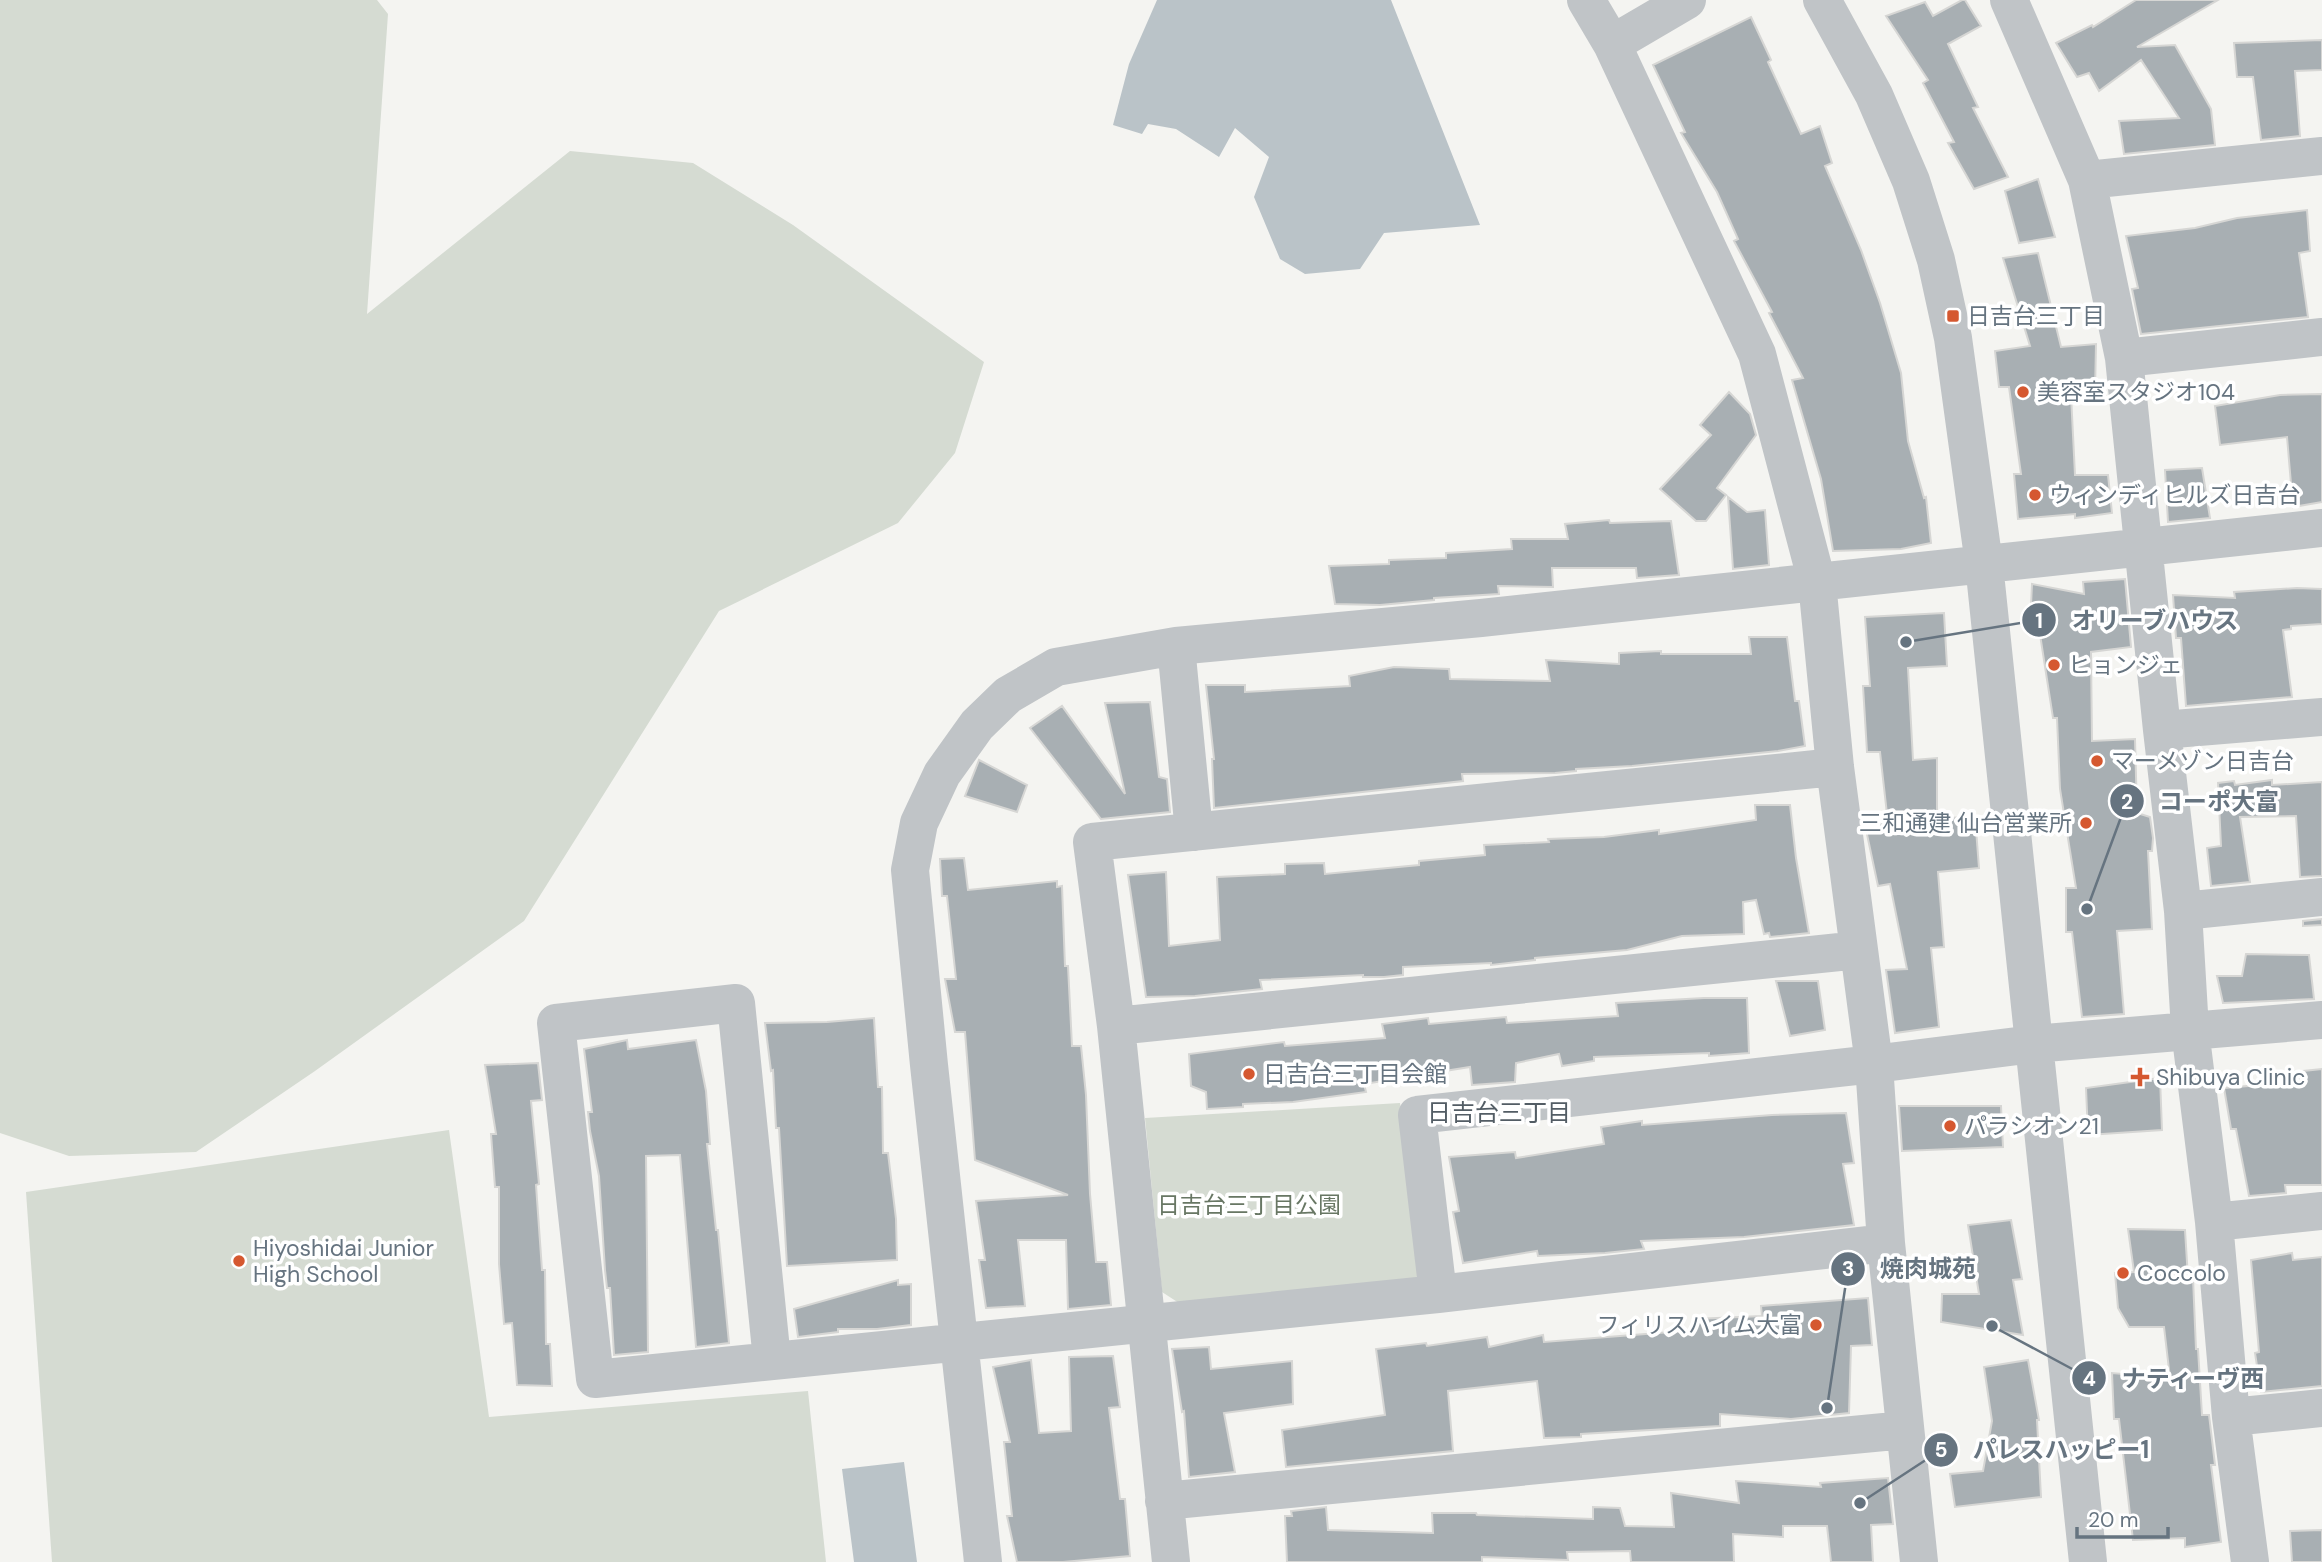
<svg xmlns="http://www.w3.org/2000/svg" width="2322" height="1562" font-family="'DM Sans','Noto Sans JP',sans-serif">
  <rect width="100%" height="100%" fill="#f4f4f1"/>
  <path fill="#d5dbd2" d="M0,0H377L388,14L367,314L570,151L693,163L793,225L984,362L955,453L898,523L719,611L524,921L315,1071L196,1152L69,1156L0,1133Z
    M1400,1103L1425,1266L1412,1283L1182,1305L1162,1292L1145,1118Z
    M449,1130L489,1417L808,1391L826,1562H52L26,1192Z"/>
  <path fill="#bac3c8" d="M1157,0H1391L1480,225L1384,233L1360,269L1305,274L1280,259L1254,197L1269,157L1235,128L1219,157L1176,129L1148,124L1142,134L1113,125L1129,64Z
    M904,1462L917,1562H854L842,1469Z"/>
  <path fill="#a8afb3" stroke="#d6d6d4" stroke-width="2" d="M1962,0H1965L1981,26L1948,44L1978,107L1973,108L2008,177L1974,189L1948,143L1954,142L1923,83L1928,80L1886,16L1925,2L1933,16Z
    M2136,0H2218L2137,47L2175,45L2211,109L2215,145L2124,154L2119,121L2179,118L2141,60L2099,91L2089,73L2077,77L2056,43L2092,25L2093,27Z
    M1751,17L1771,60L1768,62L1801,134L1820,126L1832,163L1825,166L1861,250L1880,303L1901,373L1908,441L1924,498L1926,497L1931,543L1901,549L1833,551L1821,479L1792,380L1803,378L1769,313L1772,312L1734,241L1738,239L1717,192L1681,133L1685,132L1653,65Z
    M2322,40V70L2295,71L2300,136L2261,140L2253,77H2237L2234,43Z
    M2038,179L2055,237L2019,243L2005,191Z
    M2307,210L2310,251L2299,253L2308,317L2141,334L2132,289L2138,288L2126,236L2195,228L2237,218Z
    M2038,253L2061,347L2096,344L2095,392L2071,395L2075,475H2108L2112,513L2075,518V514L2018,519L2014,474H2021L2009,387H1999L1995,351L2030,346L2003,258Z
    M1729,392L1750,414L1756,435L1717,488L1726,495L1706,521H1696L1660,489L1711,435L1700,425Z
    M2322,394V502L2293,507L2287,437L2220,445L2215,406L2280,395Z
    M2202,468L2210,518L2168,522L2165,470Z
    M1728,497L1747,512L1765,510L1769,565L1733,569Z
    M1609,520L1610,523L1671,521L1679,575L1637,578L1636,568H1552L1553,587L1498,586L1499,594L1434,598V600L1380,605L1335,604L1329,566L1389,564V560L1446,558V553L1512,549L1511,539H1568L1565,524Z
    M2125,579L2131,647L2091,652L2092,741L2135,739L2137,813L2150,817L2153,838L2152,851H2148L2152,929L2117,931L2124,1014L2082,1017L2072,932H2066V888H2076L2060,789L2057,718H2053L2039,628L2030,627L2032,584L2084,594L2083,582Z
    M2297,588L2322,589V624L2291,626V629L2283,630L2292,697L2186,706L2181,638H2176L2173,595L2235,598L2234,592Z
    M1944,613L1947,666L1908,668L1913,760L1937,758V819L1975,816L1979,868L1938,872L1944,947L1931,948L1939,1027L1895,1033L1886,970L1907,969L1890,884L1878,886L1865,825L1888,823L1880,752H1867L1863,686H1870L1865,617Z
    M1749,637H1787L1795,701H1799L1805,746L1778,751L1632,766L1576,769V771L1555,773L1462,774L1463,781L1214,808L1212,759H1214L1206,685H1245V692L1350,686L1349,676L1394,667L1449,669L1450,679L1550,681L1546,660L1619,664V653L1661,651V654H1751Z
    M1150,702L1159,777L1167,779L1170,812L1101,819L1030,728L1062,706L1125,794L1105,703Z
    M979,760L1027,785L1017,812L965,796Z
    M2272,780V785L2322,782V876L2300,877L2296,816L2240,817L2250,882L2211,886L2207,848L2221,846L2218,783L2234,781L2235,785Z
    M1755,805H1790L1796,858L1809,933L1770,937L1769,933L1764,934L1756,900L1743,902L1744,934L1682,936L1627,950L1535,958V960L1491,965V963L1403,967V975L1384,977H1363V975L1260,980L1262,989L1195,996L1146,997L1128,875L1166,872L1169,946L1220,940L1217,877L1285,874V864L1324,863L1325,874L1419,865V861L1485,855L1484,845L1549,842L1548,839L1604,837L1659,830V834L1756,820Z
    M964,858L968,890L1057,881V887L1062,886L1065,966H1068L1072,1046H1081L1086,1095L1090,1194L1096,1262H1107L1111,1305L1068,1309L1066,1240H1018L1025,1306L986,1308L979,1260H985L976,1201L1068,1195L975,1160L965,1032H955L945,979H956L947,896H942L940,859Z
    M2322,919V925L2303,926V921Z
    M2246,954L2309,955L2314,999L2223,1003L2217,976H2242Z
    M1776,981H1818L1825,1030L1790,1036Z
    M1704,998H1747L1749,1053L1709,1056V1053L1594,1057V1061L1562,1066L1559,1054L1516,1063L1515,1082L1472,1085L1470,1067L1364,1084L1366,1092L1293,1102L1243,1104V1107L1207,1109L1206,1092L1191,1086L1189,1054L1284,1042L1285,1046L1385,1038L1382,1024L1428,1018L1429,1024L1506,1017L1507,1023L1618,1016L1616,1003Z
    M874,1018L878,1087H882L883,1153H888L896,1219L897,1260L787,1266L779,1128H776L773,1070L771,1071L765,1023L827,1022Z
    M627,1040L628,1049L696,1040L706,1091L710,1144H707L716,1230H718L729,1343L696,1347L680,1155L646,1156L648,1352L614,1355L610,1288H607L605,1270L599,1176L590,1131L588,1112H592L584,1049Z
    M538,1063L542,1100L531,1101L539,1184L536,1185L542,1270H545L546,1344H550L552,1386L517,1385L512,1323L504,1324L499,1264V1187H495L491,1134H496L485,1065Z
    M2322,1069V1185H2285L2286,1193L2249,1196L2236,1129H2231L2224,1088L2296,1082L2294,1072Z
    M2160,1078L2162,1130L2088,1135L2086,1088Z
    M1899,1106H2001L2003,1147L1902,1151Z
    M1846,1113L1854,1163L1843,1164L1854,1225L1744,1237L1641,1241L1644,1249L1605,1253L1538,1256L1537,1251L1463,1263L1453,1212L1459,1211L1449,1157L1515,1152L1516,1158L1604,1144L1601,1127L1642,1121V1125L1772,1115Z
    M2011,1220L2022,1279L2013,1280L2023,1335L1941,1322L1942,1294H1979L1968,1225Z
    M2128,1229L2185,1230L2188,1278H2193L2196,1349H2198L2202,1415H2209L2215,1465H2211L2221,1542L2185,1547V1538L2133,1540L2119,1419H2114L2112,1373L2170,1378L2164,1327H2129L2118,1308L2115,1273L2134,1272Z
    M2292,1253L2293,1260L2322,1257V1386L2261,1392L2255,1353L2259,1352L2251,1260Z
    M898,1280V1285L911,1284V1325L877,1329H838V1332L798,1337L794,1309Z
    M1868,1298L1872,1345L1851,1346L1849,1413L1791,1419L1720,1414V1426L1581,1434V1437L1544,1438L1537,1381L1448,1391L1453,1451L1286,1467L1282,1430L1385,1415L1376,1349L1426,1343L1427,1346L1487,1337L1489,1347L1543,1335L1544,1342L1696,1330L1695,1319L1762,1316L1761,1306Z
    M1209,1347L1211,1369L1292,1361L1293,1404L1224,1413L1235,1472L1189,1477L1184,1411L1182,1412L1172,1349Z
    M1113,1356L1120,1407L1109,1408L1120,1499H1125L1130,1556L1063,1562H1017L1007,1516H1012L1004,1442H1010L993,1367L1031,1360L1039,1433L1071,1431L1069,1357Z
    M2028,1360L2039,1420H2037L2041,1497L1955,1507L1950,1474L1983,1471L1992,1421L1984,1367Z
    M1888,1478L1893,1524L1871,1525L1873,1562H1831L1827,1526H1783V1537L1733,1534L1734,1562H1631L1630,1551L1567,1552L1568,1560L1482,1557V1562H1287L1285,1516H1292L1291,1511L1326,1507L1328,1530L1433,1533L1432,1513H1476L1477,1515L1593,1519V1507L1620,1508L1625,1526L1674,1527L1671,1493L1739,1503L1736,1481L1821,1487L1820,1483Z
    M2322,1530V1562H2292L2290,1531Z"/>
  <g fill="none" stroke-linecap="round" stroke-linejoin="round">
    <path stroke="#c0c4c7" stroke-width="38" d="M1586,0L1612,44L1757,354L1817,582L1835,767L1874,1064L1886,1243L1919,1562
      M1822,0L1874,95L1911,181L1936,260L1953,338L1984,564L2088,1562
      M2009,0L2087,180L2124,358L2162,730L2183,911L2190,1030L2214,1222L2231,1417L2250,1562
      M1612,44L1687,0
      M2087,180L2322,156
      M2124,358L2322,337
      M1176,646L1194,832
      M2162,730L2322,717
      M2183,911L2322,897
      M1116,1026L1859,950
      M2214,1222L2322,1211
      M1438,1294L1417,1115L1874,1064L2033,1044L2322,1020
      M772,1360L736,1003L556,1023L595,1379L1438,1294L1886,1243
      M2231,1417L2322,1408
      M1164,1501L1905,1430
      M983,1562L929,1065L910,870L919,823L942,774L977,725L1008,695L1056,667L1176,646L1481,618L2322,528
      M1171,1562L1116,1026L1092,842L1835,767"/>
  </g>
  <g fill="#d55830" stroke="#fff" stroke-width="2.5">
    <rect x="1946" y="309" width="14" height="14" rx="3.5"/>
    <circle cx="2023" cy="392" r="7"/>
    <circle cx="2035" cy="495" r="7"/>
    <circle cx="2054" cy="665" r="7"/>
    <circle cx="2097" cy="761" r="7"/>
    <circle cx="2086" cy="823" r="7"/>
    <circle cx="1249" cy="1074" r="7"/>
    <path d="M2136.5 1066.5h7v7h7v7h-7v7h-7v-7h-7v-7h7z"/>
    <circle cx="1950" cy="1126" r="7"/>
    <circle cx="239" cy="1261" r="7"/>
    <circle cx="2123" cy="1273" r="7"/>
    <circle cx="1816" cy="1325" r="7"/>
  </g>
  <g text-anchor="middle" stroke-width="7" stroke-linejoin="round" paint-order="stroke">
    <g font-size="23" fill="#667480" stroke="#fff" text-anchor="start">
      <text x="1967" y="324">日吉台三丁目</text>
      <text x="2037" y="400">美容室スタジオ104</text>
      <text x="2049" y="503">ウィンディヒルズ日吉台</text>
      <text x="2068" y="673">ヒョンジェ</text>
      <text x="2111" y="769">マーメゾン日吉台</text>
      <text x="2072" y="831" text-anchor="end">三和通建 仙台営業所</text>
      <text x="1263" y="1082">日吉台三丁目会館</text>
      <text x="2156" y="1085">Shibuya Clinic</text>
      <text x="1964" y="1134">パラシオン21</text>
      <text x="253" y="1256">Hiyoshidai Junior<tspan x="253" dy="26">High School</tspan></text>
      <text x="2137" y="1281">Coccolo</text>
      <text x="1802" y="1333" text-anchor="end">フィリスハイム大富</text>
    </g>
    <g font-size="23" fill="#687764" stroke="#fff">
      <text x="1249" y="1213">日吉台三丁目公園</text>
    </g>
    <g font-size="24" fill="#535d65" stroke="#fff">
      <text x="1499" y="1121">日吉台三丁目</text>
    </g>
  </g>
  <path fill="none" stroke="#667480" stroke-width="2.5" d="M1906 642L2039 620M2087 909L2127 801M1827 1408L1848 1269M1992 1326L2089 1378M1860 1503L1941 1450"/>
  <g fill="#667480" stroke="#fff" stroke-width="2.5">
    <circle cx="1906" cy="642" r="7"/>
    <circle cx="2087" cy="909" r="7"/>
    <circle cx="1827" cy="1408" r="7"/>
    <circle cx="1992" cy="1326" r="7"/>
    <circle cx="1860" cy="1503" r="7"/>
    <circle cx="2039" cy="620" r="18"/>
    <circle cx="2127" cy="801" r="18"/>
    <circle cx="1848" cy="1269" r="18"/>
    <circle cx="2089" cy="1378" r="18"/>
    <circle cx="1941" cy="1450" r="18"/>
  </g>
  <g font-size="21" text-anchor="middle" font-weight="bold" fill="#fff">
    <text x="2039" y="628">1</text>
    <text x="2127" y="809">2</text>
    <text x="1848" y="1276">3</text>
    <text x="2089" y="1386">4</text>
    <text x="1941" y="1457">5</text>
  </g>
  <g font-size="24" text-anchor="middle" font-weight="bold" fill="#667480" stroke="#fff" stroke-width="7" stroke-linejoin="round" paint-order="stroke">
    <text x="2155" y="629">オリーブハウス</text>
    <text x="2219" y="810">コーポ大富</text>
    <text x="1928" y="1277">焼肉城苑</text>
    <text x="2193" y="1387">ナティーヴ西</text>
    <text x="2061" y="1458">パレスハッピー1</text>
  </g>
  <path d="M2077 1527v10h91v-10" fill="none" stroke="#667480" stroke-width="3.5"/>
  <text x="2088" y="1527" font-size="21" fill="#667480" stroke="#ffffff" stroke-width="5" paint-order="stroke">20 m</text>
</svg>
